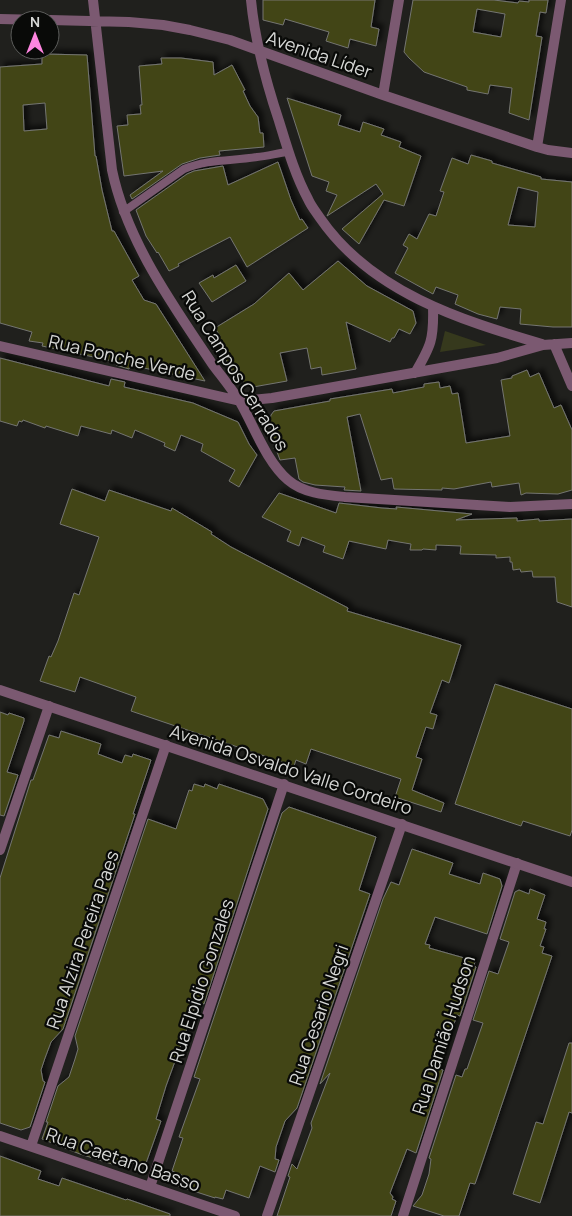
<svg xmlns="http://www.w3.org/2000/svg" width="572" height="1216" font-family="Manrope,sans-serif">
  <defs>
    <filter id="shadow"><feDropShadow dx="4.5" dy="-4.5" stdDeviation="2.5" flood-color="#0009"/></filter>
  </defs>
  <rect width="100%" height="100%" fill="#20201d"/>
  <path fill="#36391d" d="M445,331L486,345L440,352Z"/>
  <path fill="#424515" stroke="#747571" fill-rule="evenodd" filter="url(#shadow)" d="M263,0H375L371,27L379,29L376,46L350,39L348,48L326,41L329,32L285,19L283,25L263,20Z
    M413,0H494L518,3L519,1L529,2V0H548L546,13L540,12L536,36L542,37L529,120L509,113L512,88L490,85L488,94L467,90V87L424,72L409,58L404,52ZM477,9L505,14L501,37L473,32Z
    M42,54L87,55L95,156H96L102,190L112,231H114L139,276L132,280L144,300L156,304L205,381L130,365L129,369L116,365L117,362L42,346L43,343L29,341L32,332L0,323V67L42,64ZM45,103L47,129L24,131L23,105Z
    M161,58H181L213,62L214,75L232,65L245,90L243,91L250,106L258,117L260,133H263L264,147L219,151L220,155L200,158L182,164L132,199L130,195L163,171L124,176L117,126L128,125L127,115L141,114L140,105H142L139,66L162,64Z
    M287,98L341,115L338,125L360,132L363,122L384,129L381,135L401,142L399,147L421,156L404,206L384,200L359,244L342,229L383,194L376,184L327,216L337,195L326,191L329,182L312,176Z
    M471,155L492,161V163L541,177V179L572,182V327H553L520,324L521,309L500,307L497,319L478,314L455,304L458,295L436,287L433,294L395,273L408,248L403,245L409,234L417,239L429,214L436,216L444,192L440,191L452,158L468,164ZM518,187L538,192L535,227L508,225Z
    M278,162L291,200L300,220L302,219L308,228L247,267L230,237L178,264L179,266L169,271L158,252L157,253L146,236L136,210L187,174L194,171L223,166L228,185Z
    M338,261L367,286L413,311L416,323L410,334L399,329L394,338H392L390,342L346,322L356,369L322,375L321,367L311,369L307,348L280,353L287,381L253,387L238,379L230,372L232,370L214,340L220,336L215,328L254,304L289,273L303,290Z
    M236,265L246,281L212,302L199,283L213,275L214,278Z
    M0,358L109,386L111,379L125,382L124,387L193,403L238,422L249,444L257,455L239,487L229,481L235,470L201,451L203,444L181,435L175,451L164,446L165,443L135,430L132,438L112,430L111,434L81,426L78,436L46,426L45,428L23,420L22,422L19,421L17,426L0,421Z
    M527,370L530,377L539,373L554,408L561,405L572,430V490L558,494L526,493L521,495L519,483L492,487L491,482L454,489L442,488V490L394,489L392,478L381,480L360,414L347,417L361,491L344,490L345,487L315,485L303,482L299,479L295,458L280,460L276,449H274L270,419L271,415L274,411L330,401V399L392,389L393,393L424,387V384L439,382L440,388L450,386L452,394L458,393L466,443L510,436L501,380L512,378V376Z
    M72,489L105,501L109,490L171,511L172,508L212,532L211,534L231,547L348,608L347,611L461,645L449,683L442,680L430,713L437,715L433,729L426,727L416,757L422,759L412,790L444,803L441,812L395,797L401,779L311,749L306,764L296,760L294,766L131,711L136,697L80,677L75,692L40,681L49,656L51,657L58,641L74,593L79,595L99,537L60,524Z
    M279,493L336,513L339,503L382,508L397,509L396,507L472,514L456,520L517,518V521L539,519V521L572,519V607L557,602L555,577H533L532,571L521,572L520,569L513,570L512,562H510V557L496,558V555L460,554L461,546L436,545V550L423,549L422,550H410L411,544L399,542L388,540L386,549L349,541L343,559L323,552L325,546L302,537L299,546L287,541L291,531L262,517Z
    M495,684L572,709V830L570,836L523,821L521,826L455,804Z
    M0,712L8,715L9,713L24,718V721L7,772L18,775L4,816L0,815Z
    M61,731L101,744L98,754L122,763L125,755L132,757L133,754L151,760L133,814H135L63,1029L51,1042L45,1058L41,1070L43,1081L45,1082L30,1127L21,1130L0,1123V878L31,780H33L49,735L59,738Z
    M194,784L204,787L205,784L217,789L219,784L263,799L268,809L204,1004L197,1001L166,1086L156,1119L161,1121L145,1166L130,1162L128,1169L80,1154L42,1139L48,1122H46L58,1086L69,1077L75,1059L78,1049L75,1036L148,819L176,829L189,790L192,791Z
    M289,807L376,837L359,890L370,894L297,1108L285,1121L276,1147L275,1159L279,1160L275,1172L260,1166L249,1198L226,1190L223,1199L215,1197V1198L178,1186L182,1175L172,1171L183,1138L179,1137L200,1079L194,1077L282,813Z
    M412,849L453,863L449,874L480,884L483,873L500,879L502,886L487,934L435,917L425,944L430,945L429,948L475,961L474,966L476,967L460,1016L457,1015L439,1069L443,1070L416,1153L407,1149L390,1193L393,1197L392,1199L396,1201L391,1216H277L290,1177L288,1176L292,1164L297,1169L312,1128L311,1123L330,1073L320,1084L383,899L391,882L399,885Z
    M530,889L545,895L537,919L546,922L544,929H546L540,946L544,947L542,953L552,956L475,1184L470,1183L459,1216H444L413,1206L422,1195L429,1174L431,1159L429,1158L456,1075L462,1077L465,1069H467L483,1023L473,1020L489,971L498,974L509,942L500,939L515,892L519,890L529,894Z
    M569,1043H572V1113L569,1112L540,1203L513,1194L536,1122L543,1124Z
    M0,1156L41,1171L38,1179L59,1186L62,1178L126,1200L127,1199L170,1214V1216H0Z"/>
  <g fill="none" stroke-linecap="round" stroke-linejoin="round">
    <path stroke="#7b5971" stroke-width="8" d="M123,212L184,169C207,159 233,161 257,157C268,156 278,153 288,152"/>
    <path stroke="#7b5971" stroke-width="10" d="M93,0L112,170C127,242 173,305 213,365C222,377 232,389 240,402C254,426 266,461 288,480C303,493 325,495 345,497L510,507L572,504
      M251,0C255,42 266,82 279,121C287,147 295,175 308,199C311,206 316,212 320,218C371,292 460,320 542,344
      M0,19L44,20
      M50,20L129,22L163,25L190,30L230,40L383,95L537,147L548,150L572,153
      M383,95L399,0
      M537,147L561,0
      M554,344L572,386
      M0,346L240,401L272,398L497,358L543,345L572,343
      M415,373C431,346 434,339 433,307
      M0,850L49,706
      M0,1136L235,1216
      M31,1146L166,745
      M150,1187L284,784
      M267,1216L402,824
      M403,1216L517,863"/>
    <path stroke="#7b5971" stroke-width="10" d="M0,690L572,882"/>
  </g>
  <g text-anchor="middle" stroke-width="4.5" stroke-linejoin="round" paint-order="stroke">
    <g font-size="18" fill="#d6d7d5" stroke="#090a08">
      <text transform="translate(319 55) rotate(19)" y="6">Avenida Líder</text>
      <text transform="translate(122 358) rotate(13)" y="6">Rua Ponche Verde</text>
      <text transform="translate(235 371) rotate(58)" y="6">Rua Campos Cerrados</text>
      <text transform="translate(291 770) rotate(18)" y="6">Avenida Osvaldo Valle Cordeiro</text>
      <text transform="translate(83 940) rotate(-71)" y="6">Rua Alzira Pereira Paes</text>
      <text transform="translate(202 981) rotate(-72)" y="6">Rua Elpidio Gonzales</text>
      <text transform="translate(319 1015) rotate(-71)" y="6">Rua Cesario Negri</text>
      <text transform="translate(444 1035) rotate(-72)" y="6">Rua Damião Hudson</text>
      <text transform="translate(123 1160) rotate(19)" y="6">Rua Caetano Basso</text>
    </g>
  </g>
  <g transform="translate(35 35)"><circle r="24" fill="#090a08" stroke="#5b5c5a"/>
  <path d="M0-4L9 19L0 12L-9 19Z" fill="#fe85df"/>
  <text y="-8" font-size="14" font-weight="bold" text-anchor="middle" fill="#d6d7d5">N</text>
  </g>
</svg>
